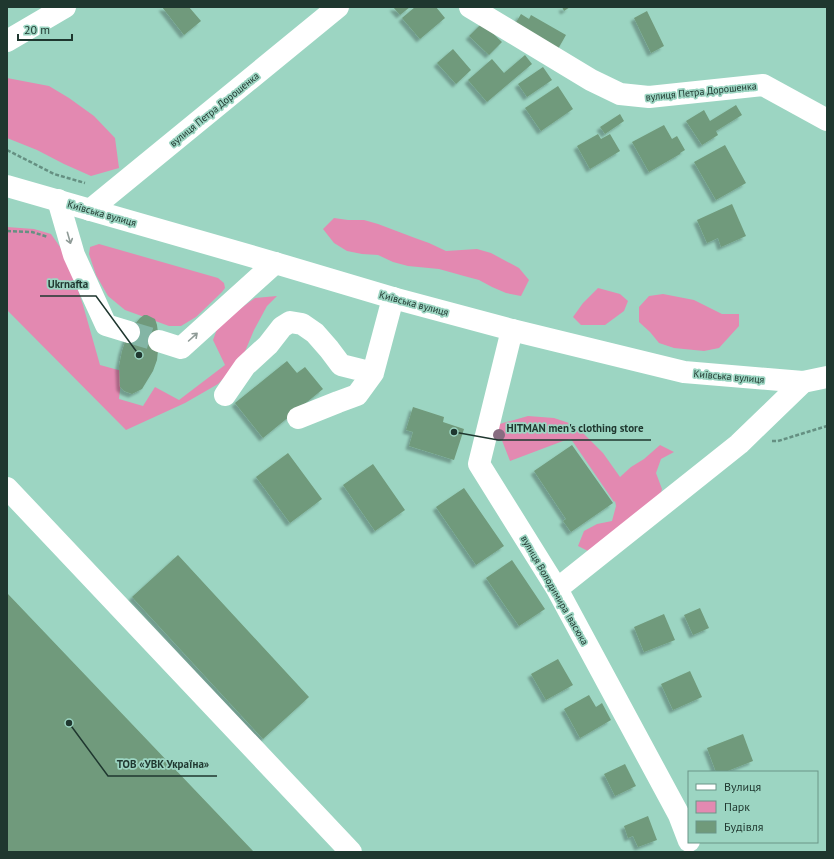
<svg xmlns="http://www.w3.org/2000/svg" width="834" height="859" font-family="'PT Sans',sans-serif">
  <defs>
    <filter id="shadow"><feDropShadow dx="-3.5" dy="3.5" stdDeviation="1" flood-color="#0004"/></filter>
  </defs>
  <rect width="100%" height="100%" fill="#9cd5c2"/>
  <path fill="#e389b1" d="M7,78L49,86L69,98L94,116L115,138L119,168L91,176L64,164L37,150L7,138Z
    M334,218L348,220H364L378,224L415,238L429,243L446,251L477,249L491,253L519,268L529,280L521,296L506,293L492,287L479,280L464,276L439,269L408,266L393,262L378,255L362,254L347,251L334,243L323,229Z
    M7,227L34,229L51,234L67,257L83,305L100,365L122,371L119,399L143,406L155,387L179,400L225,365L213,340L217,329L230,316L255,298L277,296L267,306L254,330L241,361L218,384L185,403L126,430L7,310Z
    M99,244L218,278L224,283L225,288L222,292L196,317L181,326H169L125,310L108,296L96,275L89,254L90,247Z
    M598,288L620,294L628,301L624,311L605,325H581L573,317L583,303Z
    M663,294L694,300L722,314H739V326L719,348L704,351L674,348L659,343L650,332L639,322V307L649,296Z
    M528,416L554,418L575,425L603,453L620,477L631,467L644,459L660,445L674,452L661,459L656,473L662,489L658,504L592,553L578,546L584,531L597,524L612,521L616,506L615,501L614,502L571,439L563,441L510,461L496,425Z"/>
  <path fill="#709a7b" filter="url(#shadow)" d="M162,7H189L201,21L184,35Z
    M393,7H410L400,15Z
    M415,7H436L445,18L420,39L402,18Z
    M562,7H570L564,11Z
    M647,11L664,46L651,53L634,18Z
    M521,14L529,19L531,15L566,35L558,49L515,24Z
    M482,23L502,42L489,55L469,36Z
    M453,49L471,70L456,84L437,63Z
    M525,55L532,64L487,102L468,80L492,59L504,73Z
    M543,67L552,80L527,97L518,84Z
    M558,86L573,109L541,131L525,108Z
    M736,105L742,115L716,131L718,135L702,145L686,121L704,110L710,121Z
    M620,114L624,121L605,134L600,127Z
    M664,125L672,139L677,136L685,150L680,153V154L649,172L632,142Z
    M598,134L601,139L610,134L620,151L590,169L577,146Z
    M725,145L746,183L716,200L694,162Z
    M732,204L746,236L721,247L718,238L707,243L697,220Z
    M144,315H147L155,319L157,325L159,341L157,360L153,371L142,389L132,394L124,391L120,387L119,366L122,351L126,339L135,324L140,318Z
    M287,361L297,373L305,367L323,389L263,438L235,403Z
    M413,407L444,417L443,422L464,429L454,460L409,446L413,432L406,430Z
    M572,445L613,503L571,532L563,521L566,519L534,471Z
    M288,453L322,499L290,523L256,477Z
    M373,464L405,510L375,531L343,485Z
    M464,488L504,546L476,565L436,507Z
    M178,555L309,697L263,739L132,597Z
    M512,560L545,609L519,626L486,578Z
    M7,593L254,852H7Z
    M700,608L709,628L693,635L684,615Z
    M664,614L675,640L644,652L634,627Z
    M558,659L573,685L546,700L531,674Z
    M690,671L702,697L673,710L661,684Z
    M589,695L596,707L602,703L611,720L580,738L564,709Z
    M743,734L753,761L725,772H716L707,748Z
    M625,764L636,786L615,796L604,774Z
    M648,816L657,840L638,847L633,836L628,838L624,826Z"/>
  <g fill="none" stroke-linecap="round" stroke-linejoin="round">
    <path stroke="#83b5a5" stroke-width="22" stroke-dasharray="22 11" stroke-linecap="butt" d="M129,332L159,341"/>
    <path stroke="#659082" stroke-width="2.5" stroke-dasharray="4 2" stroke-linecap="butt" d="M7,150L54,174L85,183
      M7,231L32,232L48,237
      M772,441H778L827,426"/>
    <path stroke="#fff" stroke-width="22" d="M470,7L591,80L620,94L649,97L763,85L827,120
      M7,41L65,7
      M58,200L74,255L106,325L129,332
      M90,210L338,7
      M512,330L479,464L557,589L679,815L689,841
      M159,341L181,348L275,263
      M225,395L245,366L268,345L282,327L290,322L302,324L315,333L329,349L341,365L373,373L393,298
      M298,418L338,402L357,395L373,373
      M7,488L351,852
      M557,589L739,444L803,382"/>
    <path stroke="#fff" stroke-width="22" d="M7,186L275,263L393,298L512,330L684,372L803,382L827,377"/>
  </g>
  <circle fill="#886c81" cx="499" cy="435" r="6"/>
  <defs><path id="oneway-shaft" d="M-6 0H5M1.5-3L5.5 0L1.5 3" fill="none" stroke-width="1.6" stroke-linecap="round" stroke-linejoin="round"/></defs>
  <g stroke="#8f9b97">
    <use href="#oneway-shaft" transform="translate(69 238) rotate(74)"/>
    <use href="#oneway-shaft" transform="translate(193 337) rotate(-42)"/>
  </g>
  <g text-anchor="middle" stroke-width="3.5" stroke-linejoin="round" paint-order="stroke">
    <g font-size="10" fill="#1f372f" stroke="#9cd5c2">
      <text transform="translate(701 91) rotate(-6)" y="4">вулиця Петра Дорошенка</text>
      <text transform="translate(214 109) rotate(-39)" y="4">вулиця Петра Дорошенка</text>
      <text transform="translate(102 213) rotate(16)" y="4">Київська вулиця</text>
      <text transform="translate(414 303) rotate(15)" y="4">Київська вулиця</text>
      <text transform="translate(729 376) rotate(5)" y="4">Київська вулиця</text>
      <text transform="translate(555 590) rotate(60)" y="4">вулиця Володимира Івасюка</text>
    </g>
  </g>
  <path fill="none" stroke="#1f372f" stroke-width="1.5" d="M139 355L96 296H40M454 432L498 440H651M69 723L108 776H217"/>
  <g fill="#1f372f" stroke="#9cd5c2" stroke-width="1.5">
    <circle cx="139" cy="355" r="4"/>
    <circle cx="454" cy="432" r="4"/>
    <circle cx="69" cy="723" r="4"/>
  </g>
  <g font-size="11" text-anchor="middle" font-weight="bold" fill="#1f372f" stroke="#9cd5c2" stroke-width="3.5" stroke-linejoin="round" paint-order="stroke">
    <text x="68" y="288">Ukrnafta</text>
    <text x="575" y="432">HITMAN men's clothing store</text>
    <text x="163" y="768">ТОВ «УВК Україна»</text>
  </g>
  <rect width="834" height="859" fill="none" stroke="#1f372f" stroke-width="16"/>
  <rect x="688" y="771" width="130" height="72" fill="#9cd5c2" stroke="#6a9687"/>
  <rect x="696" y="784" width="20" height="6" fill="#ffffff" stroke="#6a9687"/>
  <text x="724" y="791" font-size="12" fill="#1f372f">Вулиця</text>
  <rect x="696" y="801" width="20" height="12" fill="#e389b1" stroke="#6a9687"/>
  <text x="724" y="811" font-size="12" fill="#1f372f">Парк</text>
  <rect x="696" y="821" width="20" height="12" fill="#709a7b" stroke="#6a9687"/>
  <text x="724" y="831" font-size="12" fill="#1f372f">Будівля</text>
  <path d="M18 34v6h54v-6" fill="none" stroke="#1f372f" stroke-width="2"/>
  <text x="24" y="34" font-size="12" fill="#1f372f" stroke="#9cd5c2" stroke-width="3" paint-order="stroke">20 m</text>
</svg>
